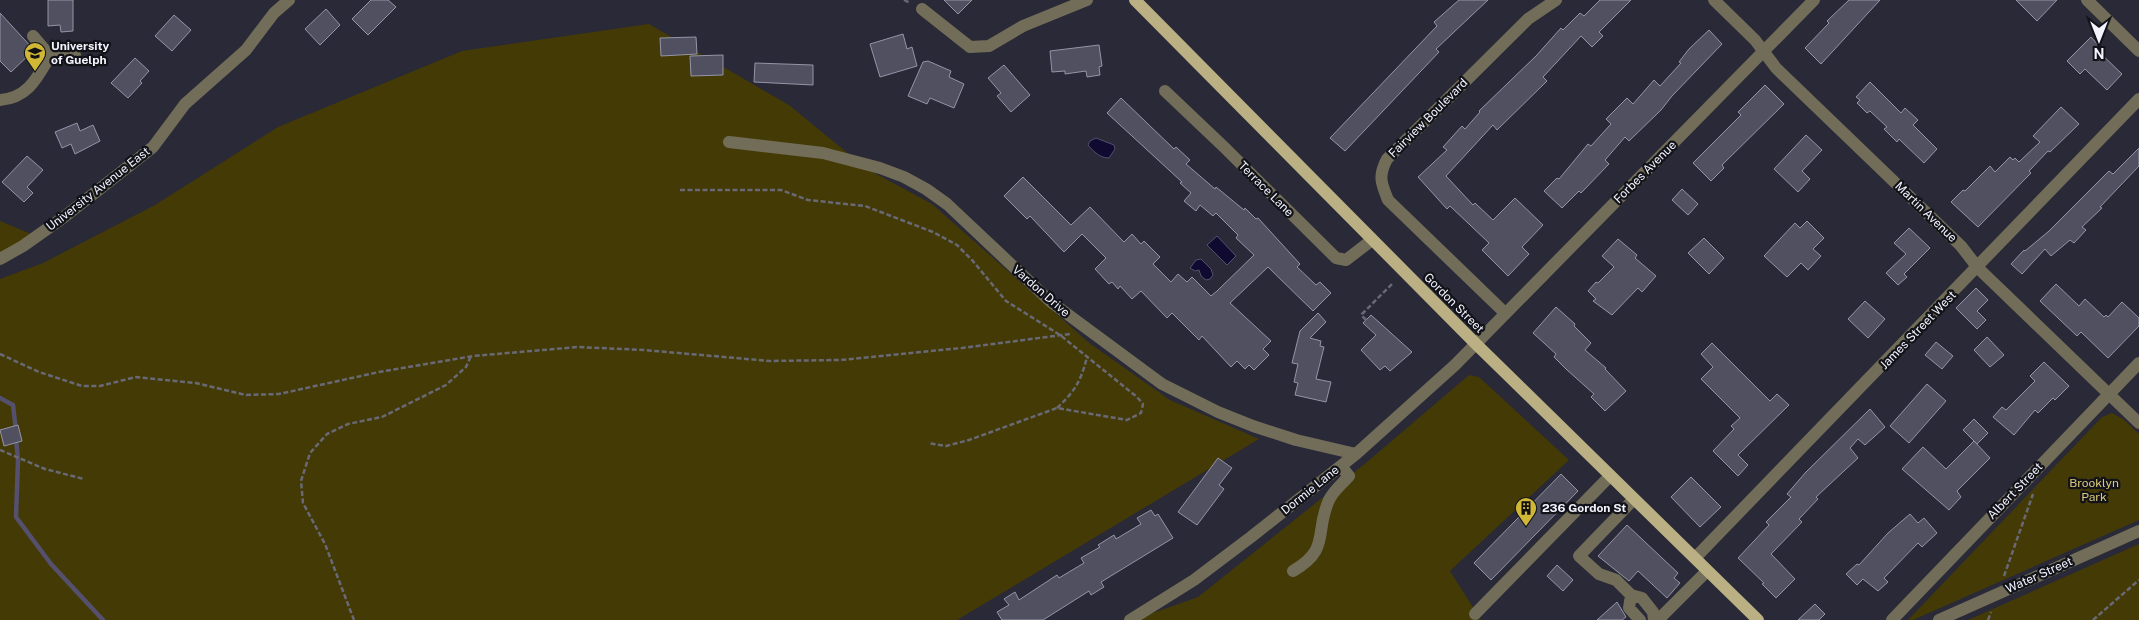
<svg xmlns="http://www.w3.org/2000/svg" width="2139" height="620" font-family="'Public Sans',sans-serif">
  <rect width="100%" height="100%" fill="#292937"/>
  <path fill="#443a06" d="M649,24L789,105L867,169L932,204L1088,342L1170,400L1259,439L957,620H0V279L43,263L155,205L278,127L462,51Z
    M0,221L36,236L0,253Z
    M1469,375L1479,377L1569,460L1450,571L1481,620H1133L1198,597L1367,462Z
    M2112,413L2123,419L2139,434V520L1913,620H1908L2102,417Z
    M2139,544V620H1968Z"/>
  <path fill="#100a30" stroke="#54506e" d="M1096,138L1114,145L1115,149L1109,158C1100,158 1094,152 1088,145L1090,141Z
    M1217,236L1236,256L1227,265L1207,245Z
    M1201,259L1211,269L1213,275L1210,279L1206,280L1201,276L1199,270L1195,271L1190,268L1196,260Z"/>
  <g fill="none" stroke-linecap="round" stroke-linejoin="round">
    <path stroke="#54506e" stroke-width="4.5" d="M0,398L13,405L16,431
      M16,439L18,460L16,517L51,564L103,620"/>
  </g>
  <path fill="#505061" stroke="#9495a7" d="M48,0H73V31L61,32L60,25L48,26Z
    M371,0H388L396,7L368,35L352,19Z
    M944,0H972L958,14Z
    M1459,0H1488L1436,49L1439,52L1345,151L1330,138L1437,26L1434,22Z
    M1600,0H1631L1599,32L1603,36L1592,47L1581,36L1543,77L1547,81L1497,130L1493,125L1446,176L1473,205L1475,203L1493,220L1515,198L1543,225L1522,247L1529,254L1508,276L1482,250L1489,243L1450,206L1447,209L1418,177L1447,150L1443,147L1462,126L1465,129L1480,112L1479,111L1536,56L1561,28L1563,30L1580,13L1584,16Z
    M1849,0H1880L1821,64L1805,48L1829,23L1827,21Z
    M2016,0H2057L2037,21Z
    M326,9L340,25L320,45L305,29Z
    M0,13L34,50L11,72L0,61Z
    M174,15L191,30L172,51L155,36Z
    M1709,30L1722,44L1672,96L1661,110L1629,141L1625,137L1605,160L1609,164L1581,193L1579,191L1562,208L1544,191L1557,178L1559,179L1588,144L1591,146L1611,124L1606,119L1627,98L1633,104L1654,80L1660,86L1681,63L1679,62L1689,49Z
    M903,34L907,49L912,47L917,66L880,77L870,44Z
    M696,37L697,54L661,56L660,38Z
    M2091,37L2099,46L2096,49L2122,74L2107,90L2085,69L2080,74L2067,61Z
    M1099,45L1102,66L1099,67L1100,75L1087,77L1086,71L1065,74V71L1052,72L1050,51Z
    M723,55V75L691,76L690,56Z
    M135,58L149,71L140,81L142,83L128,98L111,83Z
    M928,61L951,71L949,77L964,84L954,108L930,98L927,104L908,96L923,62Z
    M755,63L813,65V85L754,82Z
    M1004,65L1030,95L1011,112L997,96L1001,93L988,78Z
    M1870,82L1901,113L1905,108L1918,120L1913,125L1937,149L1924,163L1899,139L1897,142L1884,129L1887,127L1870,111L1867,113L1857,103L1860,100L1856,97Z
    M1765,85L1784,104L1722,165L1724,168L1711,181L1693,163L1741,115L1738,112Z
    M1121,98L1174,149L1176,147L1190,160L1186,164L1215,189L1216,187L1244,210L1245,208L1256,219L1258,218L1300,264L1297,267L1316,285L1320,282L1331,293L1313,311L1268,267L1230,303L1271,341L1263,349L1269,355L1254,370L1249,365L1245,369L1237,361L1231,367L1202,336L1199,340L1172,313L1167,318L1141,291L1132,299L1120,286L1118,289L1112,282L1109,284L1095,269L1106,258L1082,234L1064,252L1030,216L1027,219L1004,196L1023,177L1071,225L1090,207L1124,242L1132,234L1141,244L1144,241L1160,257L1153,264L1171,282L1178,274L1187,282L1192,277L1211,296L1217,291L1254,255L1236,238L1238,235L1216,213L1213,216L1200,205L1196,211L1184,201L1191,193L1180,183L1182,182L1107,113Z
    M2061,107L2079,124L2050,152L2048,151L2029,171L2031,173L1978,227L1951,202L1963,190L1965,191L1990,166L1995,172L2010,157L2013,160L2015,158L2019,162L2040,142L2033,136Z
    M77,123L80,131L93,125L100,141L75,154L71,144L62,148L55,132Z
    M1806,135L1822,150L1802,171L1810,179L1798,192L1774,169Z
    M2139,148V166L2100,207L2102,208L2082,227L2086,230L2074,243L2070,240L2051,256L2045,249L2022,274L2011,264L2024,250L2025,251L2049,231L2109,171L2113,174Z
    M27,156L43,170L27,187L33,193L24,202L2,182Z
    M1682,189L1698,204L1688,215L1672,200Z
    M1807,221L1824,238L1813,249L1821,256L1808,270L1801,263L1787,277L1764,256L1795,223L1800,228Z
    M1909,228L1930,248L1904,274L1907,277L1898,285L1886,273L1906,254L1894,243Z
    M1704,238L1724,258L1709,274L1688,253Z
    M1618,239L1637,255L1635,258L1656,276L1642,292L1638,288L1612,315L1593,301L1596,299L1588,291L1596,282L1598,283L1614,267L1602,256Z
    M2056,284L2079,306L2085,299L2104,317L2106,315L2108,317L2122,302L2139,318V326L2108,358L2081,332L2077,336L2040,301Z
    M1976,288L1988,300L1977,311L1986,320L1977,329L1956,308Z
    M1865,301L1885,319L1868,338L1848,319Z
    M1556,307L1575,324L1574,326L1591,343L1585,350L1606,368L1605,369L1626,391L1605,411L1591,397L1594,394L1566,369L1554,357L1556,354L1533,333Z
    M1318,313L1326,322L1310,338L1321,341L1320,346L1324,347L1316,379L1331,382L1326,402L1295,395L1298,383L1294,382L1298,364L1292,363L1300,331Z
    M1371,315L1412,352L1390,371L1385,366L1380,370L1361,350L1376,335L1363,323Z
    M1987,337L2004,355L1990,367L1974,350Z
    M1936,342L1953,356L1942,369L1925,355Z
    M1712,343L1770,401L1777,394L1789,405L1738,455L1748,465L1738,476L1713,451L1734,429L1731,426L1740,418L1701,379L1713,367L1701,354Z
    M2044,362L2069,386L2055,400L2053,398L2038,413L2035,410L2014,435L1993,417L2002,407L2006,410L2035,381L2030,376Z
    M1927,384L1946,401L1909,443L1890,426Z
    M1870,409L1885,427L1865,445L1858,439L1850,448L1858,458L1816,497L1818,499L1799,519L1802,522L1771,554L1795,579L1776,598L1762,584L1764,583L1738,558L1769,525L1766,522L1791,497L1787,494L1806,472Z
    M1974,419L1988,433L1977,444L1963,430Z
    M18,425L22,441L4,446L0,430Z
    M1974,441L1990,458L1957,491L1961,497L1949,510L1902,469L1923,447L1946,469Z
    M1218,458L1232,468L1219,485L1224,489L1197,525L1178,512Z
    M1561,474L1578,491L1491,580L1474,563Z
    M1691,477L1721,507L1700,527L1671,497Z
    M1151,510L1155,516L1158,514L1173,538L1101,582L1104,587L1091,595L1089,591L1043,620H1002L997,612L1009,605L1004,599L1015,592L1019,600L1057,575L1059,578L1084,563L1081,558L1100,547L1098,545L1114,535L1116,539L1141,524L1137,518Z
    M1910,514L1918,523L1924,518L1937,533L1922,547L1918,543L1884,578L1888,582L1878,591L1863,579L1857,585L1846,574L1857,564L1859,565L1888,533Z
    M1627,525L1678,573L1674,578L1680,583L1667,598L1638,571L1629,581L1598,556Z
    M1557,565L1573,580L1563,591L1547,576Z
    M1617,602L1626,617L1622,620H1597Z
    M1815,604L1825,614L1819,620H1798Z"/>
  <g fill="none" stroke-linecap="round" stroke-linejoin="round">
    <path stroke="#696976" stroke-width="2.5" stroke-dasharray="5 2.5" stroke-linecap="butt" d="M904,0L910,3
      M680,190H781L808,200L865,206L933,232L957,245L972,260L1006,301L1060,335L1137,397L1143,404L1141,413L1127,420L1057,408L969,440L946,446L928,443
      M1366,320L1362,316V314L1393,283
      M0,354L39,372L82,386H100L136,377L196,383L246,395L279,394L379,372L473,356L578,347L644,350L770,361L840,360L962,348L1070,334
      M1057,408C1075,391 1081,381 1087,357
      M0,450L45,469L84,479
      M2004,576L2033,494
      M354,620L325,544L303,503L301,481L310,453L327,434L348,424L382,417L446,385L466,367L471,356
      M1988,620L1991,612
      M2093,620L2139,580"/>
    <path stroke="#726d58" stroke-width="12" d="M1714,0L1755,40L1776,68L1961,246L1978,268L2139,423
      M2087,0L2139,51
      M922,9L970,47L989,46L1023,26L1087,0
      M33,36L50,56
      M50,56L75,55
      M1165,91L1224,147L1336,258L1346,260L1372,240
      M0,100C28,98 37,78 50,56
      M729,142L823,153L880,168L904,177L926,189L947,204L1051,302L1162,384L1218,412L1253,426L1296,440L1356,454
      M0,259L23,246L64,217L153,147L185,104L246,50L274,13L289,0
      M1505,313L1388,200C1381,183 1378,176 1387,159L1528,19L1556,0
      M1634,499L1579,556L1599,574L1616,580L1631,595L1642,598L1653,612L1654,620
      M1695,558L2139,99
      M1293,571C1331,549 1314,533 1329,500C1333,491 1343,483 1349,476L1341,466
      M1631,595L1629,608L1640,620
      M1475,614L1610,476
      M1130,620L1194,580L1251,537L1356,454L1455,365L1814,0
      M1658,620L1707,571
      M1892,620L2139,363
      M1939,620L2139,531"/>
    <path stroke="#bab083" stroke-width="12" d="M1135,0L1476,344L1758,620"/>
  </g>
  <defs>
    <g id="university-pin" transform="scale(1.125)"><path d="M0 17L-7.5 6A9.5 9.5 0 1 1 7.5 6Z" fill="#d1b736" stroke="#121219"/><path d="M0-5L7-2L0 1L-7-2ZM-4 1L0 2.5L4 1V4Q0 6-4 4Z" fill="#111"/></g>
    <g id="building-pin" transform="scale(1.125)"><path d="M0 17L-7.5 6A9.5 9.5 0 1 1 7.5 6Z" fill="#d1b736" stroke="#121219"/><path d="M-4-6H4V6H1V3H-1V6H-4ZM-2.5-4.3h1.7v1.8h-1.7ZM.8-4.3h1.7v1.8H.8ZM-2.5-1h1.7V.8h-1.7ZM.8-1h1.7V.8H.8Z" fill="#111"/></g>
  </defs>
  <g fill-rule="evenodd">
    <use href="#university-pin" x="35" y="53"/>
    <use href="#building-pin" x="1526" y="508"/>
  </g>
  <g text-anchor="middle" stroke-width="4.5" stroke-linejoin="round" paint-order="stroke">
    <g font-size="12" font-weight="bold" fill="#f2f3fd" stroke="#121219" text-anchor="start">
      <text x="51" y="50">University<tspan x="51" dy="14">of Guelph</tspan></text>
      <text x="1542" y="512">236 Gordon St</text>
    </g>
    <g font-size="12" fill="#f2f3fd" stroke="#121219">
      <text transform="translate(1428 118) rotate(-45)" y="4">Fairview Boulevard</text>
      <text transform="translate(1645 172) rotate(-45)" y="4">Forbes Avenue</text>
      <text transform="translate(98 189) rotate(-38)" y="4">University Avenue East</text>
      <text transform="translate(1266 189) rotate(45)" y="4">Terrace Lane</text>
      <text transform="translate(1926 212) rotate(44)" y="4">Martin Avenue</text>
      <text transform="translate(1041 291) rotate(41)" y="4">Vardon Drive</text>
      <text transform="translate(1454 303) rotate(45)" y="4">Gordon Street</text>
      <text transform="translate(1918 330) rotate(-46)" y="4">James Street West</text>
      <text transform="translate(1310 490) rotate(-39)" y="4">Dormie Lane</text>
      <text transform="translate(2015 491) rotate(-46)" y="4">Albert Street</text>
      <text transform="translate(2039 575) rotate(-24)" y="4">Water Street</text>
    </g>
    <g font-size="12" fill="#dac979" stroke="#121219">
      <text x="2094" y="487">Brooklyn<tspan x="2094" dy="14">Park</tspan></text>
    </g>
  </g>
  <g transform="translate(2099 40) rotate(180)" stroke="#121219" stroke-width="4" paint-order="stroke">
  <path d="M0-4L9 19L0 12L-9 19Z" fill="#f2f3fd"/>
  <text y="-8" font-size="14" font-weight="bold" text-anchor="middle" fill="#f2f3fd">N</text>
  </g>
</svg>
